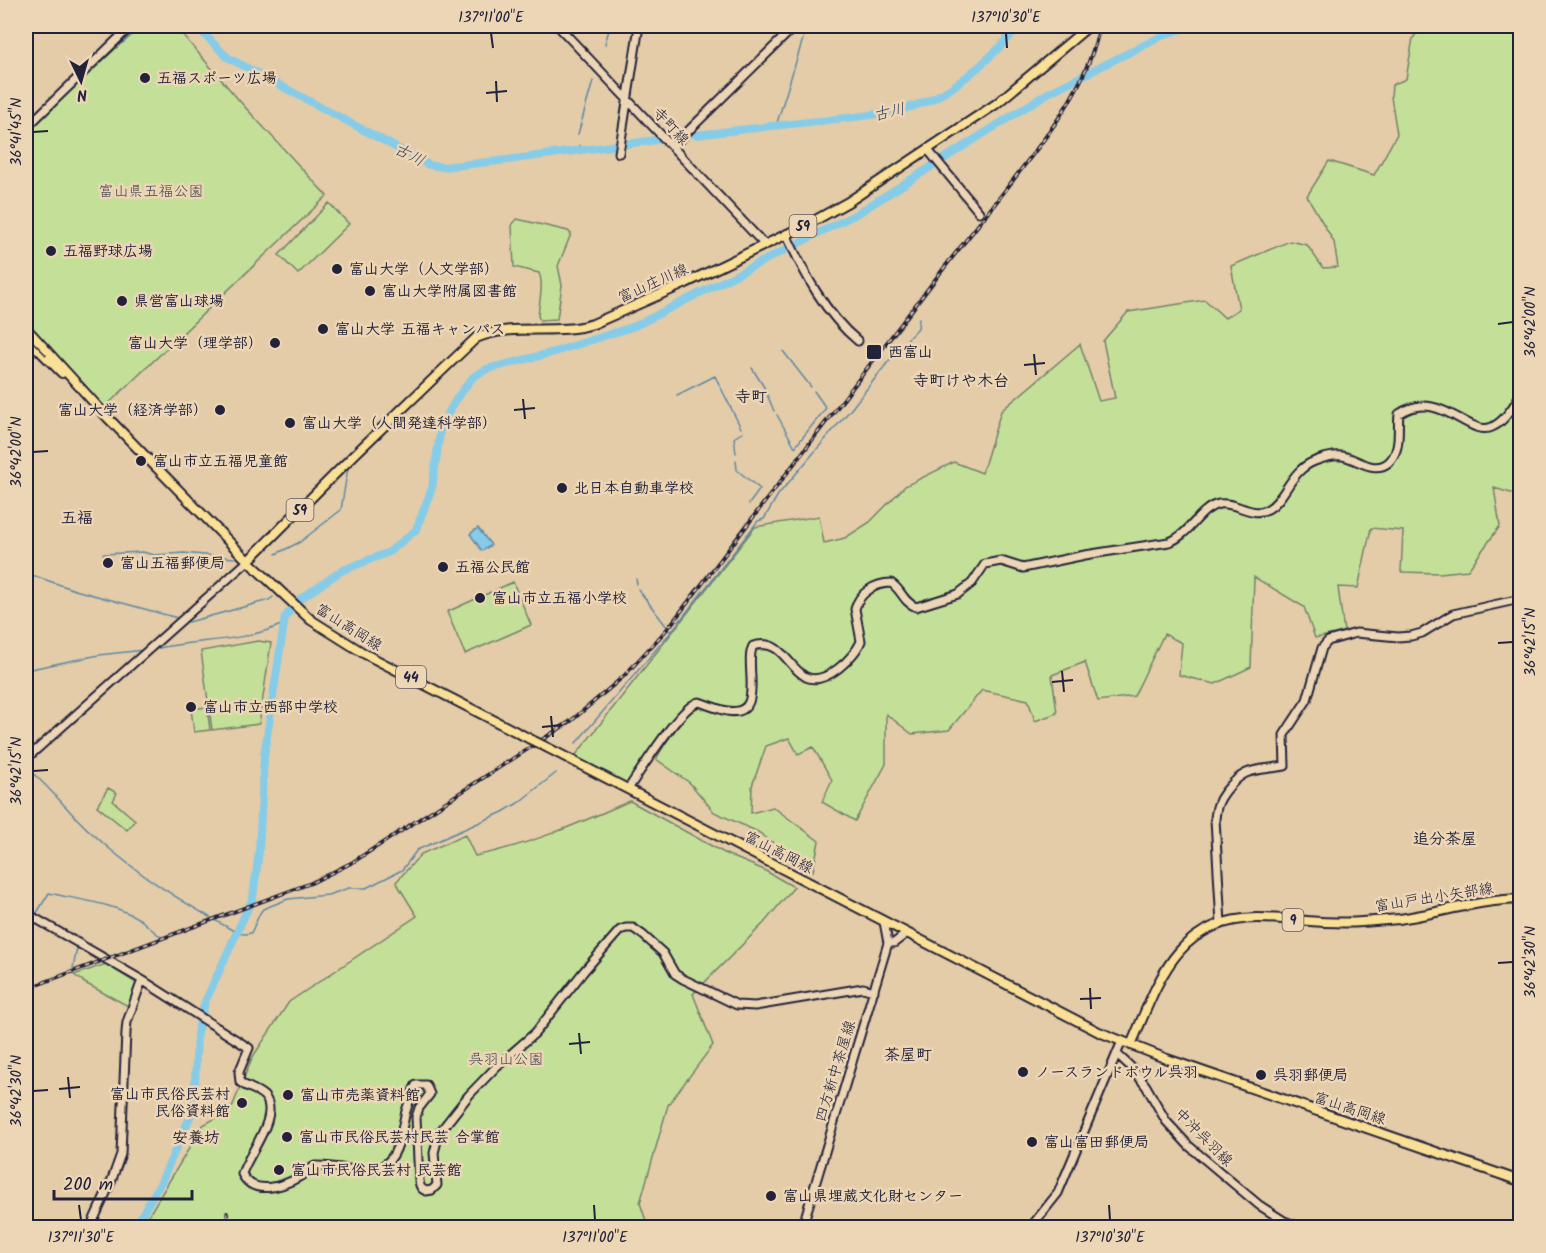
<svg xmlns="http://www.w3.org/2000/svg" width="1546" height="1253" font-family="Kalam,'Klee One',sans-serif">
  <rect width="100%" height="100%" fill="#e4cca8"/>
  <filter id="ink" filterUnits="userSpaceOnUse"><feTurbulence type="fractalNoise" baseFrequency=".0167" numOctaves="2"/><feDisplacementMap in="SourceGraphic" scale="12" xChannelSelector="R" yChannelSelector="G"/><feConvolveMatrix kernelMatrix="1 2 1 2 8 2 1 2 1" color-interpolation-filters="sRGB"/></filter>
  <g filter="url(#ink)">
    <path fill="#c4e098" stroke="#73816a" stroke-width="1.5" d="M140,26H175L244,106L327,196L104,408L26,328V132Z
      M1422,26H1520V485L1518,495L1494,488L1500,526L1468,570L1440,573L1401,572L1403,531L1371,528L1358,588L1338,587L1344,632L1315,638L1304,607L1254,577L1251,667L1215,684L1179,675L1182,643L1164,634L1134,696L1098,701L1085,662L1052,675L1057,713L1035,721L1028,700L982,690L949,730L912,734L886,714V764L855,821L822,802L832,780L813,747L798,754L789,738L766,746L752,786L751,813L773,807L819,841L813,871L758,832L714,812L690,783L656,759L682,716L701,702L689,707L676,721L628,789L572,760L755,527L819,516L824,543L845,538L870,522L905,486L954,462L982,473L1001,411L1080,344L1099,401L1115,398L1103,341L1128,312L1205,300L1225,318L1239,309L1231,266L1290,241L1307,245L1323,268L1338,267L1334,242L1307,196L1329,161L1374,175L1397,134L1391,97L1392,85L1406,79L1413,38Z
      M329,203L349,224L298,274L279,255Z
      M517,219L568,231L571,234L558,266L562,285L557,319L540,320L538,316C539,303 544,284 539,273L514,267L512,225Z
      M513,582L531,625L465,654L447,612Z
      M258,641L271,643L259,724L212,730L201,651Z
      M207,707L210,730L194,732L191,709Z
      M108,788L117,793L113,801L135,820L127,830L97,806Z
      M630,801L728,855L762,869L794,887L764,923L693,994L713,1045L668,1105L640,1203L648,1227L141,1228L203,1125L231,1110L252,1058L289,1002L417,916L396,882L421,854L465,835L475,856C529,845 580,823 630,801Z
      M106,964L136,983L128,1006L83,982V981L74,975Z"/>
    <path fill="#86cce8" stroke="#5e88a3" stroke-width="1.5" d="M478,528L491,545L482,551L470,534Z"/>
    <g fill="none" stroke-linecap="round" stroke-linejoin="round">
      <path stroke="#5e88a3" stroke-width="1.5" d="M121,41L123,43L142,26
        M605,44L610,26
        M776,126L807,26
        M578,134L593,81
        M580,145V151
        M783,351L811,387
        M752,368L764,387L774,411
        M677,395L715,376L741,428
        M777,415L795,447L826,408L814,391
        M736,453L734,438L743,432
        M736,460L737,470L760,489L749,504
        M103,554L143,552L154,555L184,553L234,558
        M276,554L300,542L341,510L348,467
        M26,573L75,590L181,619
        M636,579L637,584
        M638,589L670,631
        M185,621L189,622L269,600L273,597
        M155,649C196,639 243,643 283,624
        M26,670L99,655L144,650
        M576,743L671,632L758,521L764,519L778,495L851,409L899,348L918,328L919,318
        M26,767C52,789 69,813 94,835C136,874 184,903 234,931C240,934 244,935 251,933L260,913L263,909L288,899L328,895L349,888H366L402,870L417,850L503,812L518,803L556,773
        M35,916L49,893C78,900 115,903 141,920C148,926 155,933 163,938
        M26,932L33,920
        M73,968L77,948"/>
      <path stroke="#86cce8" stroke-width="8" d="M196,26L227,57L429,165L442,167L499,161L656,140
        M696,135C737,130 778,125 820,121C857,116 897,115 932,99C962,85 998,51 1019,26
        M134,1228L161,1182L194,1108L197,1033L205,1002L253,897L259,851L264,756L285,617L300,599L341,571L389,552L416,530L432,488L441,426L457,398L473,377L487,369L551,353L635,326L858,213L1048,93L1166,34L1191,26"/>
      <g stroke="#22223b" stroke-width="11">
        <path id="secondary" d="M558,26L764,244
          M26,128L131,26
          M672,147L795,26
          M928,150L979,212
          M619,153L639,26
          M786,234C804,273 825,314 858,341
          M26,759L248,561
          M628,789C640,772 681,705 699,702C708,705 718,709 727,711C767,718 743,663 753,646C782,638 786,666 806,677C825,686 855,657 861,641L855,609C859,593 875,583 891,583C903,591 902,601 916,607L958,594L972,583L985,564L1001,561L1023,568L1085,555L1169,542C1190,535 1199,508 1219,504C1235,501 1252,518 1268,509C1286,499 1290,470 1315,461C1323,458 1334,455 1342,456C1357,458 1374,475 1389,462C1402,449 1397,430 1399,414C1439,387 1469,438 1492,427C1504,422 1514,406 1520,395
          M26,913L142,980L249,1048L239,1072L240,1082C247,1088 257,1089 264,1096C282,1115 247,1155 242,1174C253,1196 282,1187 299,1177C305,1174 309,1169 315,1166C332,1165 349,1171 366,1170C397,1170 400,1139 405,1115C407,1106 411,1097 414,1089L416,1085H426L430,1094L419,1108L416,1117L419,1181C420,1187 421,1189 426,1191L432,1190L437,1185L434,1153L439,1133L469,1095L497,1066L535,1033L584,971L620,930L626,928H633L643,935L663,953L675,974L683,979L737,1005L755,1006L863,988L874,991
          M1221,924L1215,819C1216,808 1218,801 1225,792C1245,766 1255,771 1285,766L1284,735L1307,700L1322,648L1328,641L1356,633L1398,637L1411,636L1422,633L1453,614L1520,599
          M888,943H894L907,933
          M1117,1054L1132,1068L1146,1086L1166,1121L1189,1146L1259,1205L1284,1221L1302,1228
          M90,1228L111,1182L121,1154L126,1032L127,1022L142,980
          M802,1228L888,943L884,922
          M1030,1228L1058,1193L1122,1041"/>
      </g>
      <g stroke="#22223b" stroke-width="12">
        <path id="primary" d="M26,328L108,418L248,561L311,620L365,654L530,739
          M26,337L62,373
          M248,561L354,455L476,338C514,322 555,336 593,324L686,283L812,222L848,202L996,104L1089,26
          M548,748L1099,1032L1167,1059L1520,1181
          M1131,1045C1158,983 1175,919 1257,918C1292,918 1327,925 1362,922C1374,921 1386,920 1399,919C1440,913 1478,900 1520,899"/>
      </g>
      <use href="#secondary" stroke="#edd6b6" stroke-width="7"/>
      <use href="#primary" stroke="#fadf96" stroke-width="8"/>
      <path stroke="#22223b" stroke-width="1.5" d="M26,335L46,355"/>
      <g stroke="#22223b" stroke-width="4">
        <path id="rail" d="M26,989L311,883L353,862L571,721L624,676L669,627C758,512 845,396 934,281C963,243 994,206 1023,167C1057,123 1088,81 1100,26
          M227,1213L228,1228"/>
      </g>
      <use href="#rail" stroke="#edd6b6" stroke-width="1.5" stroke-dasharray="4.5" stroke-linecap="butt"/>
      <g stroke="#22223b" stroke-width="12" stroke-linecap="butt">
        <path id="primary-bridge" d="M530,739L548,748"/>
      </g>
      <use href="#primary-bridge" stroke="#fadf96" stroke-width="8"/>
    </g>
  </g>
  <path fill="none" stroke="#22223b" stroke-width="2" d="M491,33L493,48M1006,33L1007,48M496,81L497,102M486,93L507,91M33,132L48,131M1498,324L1513,322M1034,354L1036,375M1024,365L1045,363M523,399L525,419M514,410L535,408M33,452L48,451M1498,643L1513,642M1062,671L1064,692M1052,682L1073,680M551,716L553,737M542,727L562,725M33,771L48,770M1498,963L1513,962M1090,988L1091,1009M1080,999L1101,998M579,1033L581,1054M569,1044L590,1042M68,1077L70,1098M59,1089L80,1087M33,1091L48,1090M79,1205L81,1220M594,1205L595,1220M1109,1205L1110,1220"/>
  <g fill="#22223b" stroke="#edd6b6" stroke-width="2">
    <circle cx="145" cy="78" r="6"/>
    <circle cx="51" cy="251" r="6"/>
    <circle cx="337" cy="269" r="6"/>
    <circle cx="370" cy="291" r="6"/>
    <circle cx="122" cy="301" r="6"/>
    <circle cx="323" cy="329" r="6"/>
    <circle cx="275" cy="343" r="6"/>
    <rect x="866" y="344" width="16" height="16" rx="3"/>
    <circle cx="220" cy="410" r="6"/>
    <circle cx="290" cy="423" r="6"/>
    <circle cx="141" cy="461" r="6"/>
    <circle cx="562" cy="488" r="6"/>
    <circle cx="108" cy="563" r="6"/>
    <circle cx="443" cy="567" r="6"/>
    <circle cx="480" cy="598" r="6"/>
    <circle cx="191" cy="707" r="6"/>
    <circle cx="1023" cy="1072" r="6"/>
    <circle cx="1261" cy="1075" r="6"/>
    <circle cx="288" cy="1095" r="6"/>
    <circle cx="242" cy="1103" r="6"/>
    <circle cx="287" cy="1137" r="6"/>
    <circle cx="1032" cy="1142" r="6"/>
    <circle cx="279" cy="1170" r="6"/>
    <circle cx="771" cy="1196" r="6"/>
  </g>
  <g text-anchor="middle" stroke-width="5" stroke-linejoin="round" paint-order="stroke">
    <g fill="#edd6b6" stroke="#5f5860" stroke-width="1.5">
      <rect x="789.5" y="215" width="27" height="22" rx="4.5"/>
      <rect x="286.5" y="499" width="27" height="22" rx="4.5"/>
      <rect x="396" y="666" width="30" height="22" rx="4.5"/>
      <rect x="1282.5" y="909" width="21" height="22" rx="4.5"/>
    </g>
    <g font-size="14" font-weight="bold" fill="#22223b">
      <text x="803" y="231">59</text>
      <text x="300" y="515">59</text>
      <text x="411" y="682">44</text>
      <text x="1293" y="925">9</text>
    </g>
    <g font-size="15" font-weight="bold" fill="#22223b" stroke="#edd6b6" text-anchor="start">
      <text x="157" y="83">五福スポーツ広場</text>
      <text x="63" y="256">五福野球広場</text>
      <text x="349" y="274">富山大学（人文学部）</text>
      <text x="382" y="296">富山大学附属図書館</text>
      <text x="134" y="306">県営富山球場</text>
      <text x="335" y="334">富山大学 五福キャンパス</text>
      <text x="263" y="348" text-anchor="end">富山大学（理学部）</text>
      <text x="888" y="357">西富山</text>
      <text x="208" y="415" text-anchor="end">富山大学（経済学部）</text>
      <text x="302" y="428">富山大学（人間発達科学部）</text>
      <text x="153" y="466">富山市立五福児童館</text>
      <text x="574" y="493">北日本自動車学校</text>
      <text x="120" y="568">富山五福郵便局</text>
      <text x="455" y="572">五福公民館</text>
      <text x="492" y="603">富山市立五福小学校</text>
      <text x="203" y="712">富山市立西部中学校</text>
      <text x="1035" y="1077">ノースランドボウル呉羽</text>
      <text x="1273" y="1080">呉羽郵便局</text>
      <text x="230" y="1099" text-anchor="end">富山市民俗民芸村<tspan x="230" dy="17">民俗資料館</tspan></text>
      <text x="300" y="1100">富山市売薬資料館</text>
      <text x="299" y="1142">富山市民俗民芸村民芸 合掌館</text>
      <text x="1044" y="1147">富山富田郵便局</text>
      <text x="291" y="1175">富山市民俗民芸村 民芸館</text>
      <text x="783" y="1201">富山県埋蔵文化財センター</text>
    </g>
    <g font-size="15" fill="#22223b" stroke="#edd6b6">
      <text transform="translate(671 126) rotate(47)" y="5">寺町線</text>
      <text transform="translate(653 283) rotate(-24)" y="5">富山庄川線</text>
      <text transform="translate(349 627) rotate(32)" y="5">富山高岡線</text>
      <text transform="translate(779 852) rotate(27)" y="5">富山高岡線</text>
      <text transform="translate(1434 897) rotate(-9)" y="5">富山戸出小矢部線</text>
      <text transform="translate(835 1071) rotate(-73)" y="5">四方新中茶屋線</text>
      <text transform="translate(1350 1108) rotate(18)" y="5">富山高岡線</text>
      <text transform="translate(1204 1137) rotate(45)" y="5">中沖呉羽線</text>
    </g>
    <g font-size="15" fill="#42484e" stroke="#edd6b6">
      <text x="151" y="196">富山県五福公園</text>
      <text x="506" y="1064">呉羽山公園</text>
    </g>
    <g font-size="16" font-style="italic" fill="#36445e" stroke="#edd6b6">
      <text transform="translate(889 111) rotate(-12)" y="6">古川</text>
      <text transform="translate(410 154) rotate(27)" y="6">古川</text>
    </g>
    <g font-size="16" font-weight="bold" fill="#22223b" stroke="#edd6b6">
      <text x="961" y="386">寺町けや木台</text>
      <text x="751" y="402">寺町</text>
      <text x="77" y="523">五福</text>
      <text x="1445" y="844">追分茶屋</text>
      <text x="908" y="1060">茶屋町</text>
      <text x="196" y="1143">安養坊</text>
    </g>
  </g>
  <rect width="1546" height="1253" fill="none" stroke="#edd6b6" stroke-width="66"/>
  <g transform="translate(81 81) rotate(175)" stroke="#edd6b6" stroke-width="4.5" paint-order="stroke">
  <path d="M0-4.5L10 22L0 15L-10 22Z" fill="#22223b"/>
  <text y="-9" font-size="16" font-weight="bold" text-anchor="middle" fill="#22223b">N</text>
  </g>
  <path d="M54 1190v9h138v-9" fill="none" stroke="#22223b" stroke-width="3"/>
  <text x="63" y="1190" font-size="18" fill="#22223b" stroke="#edd6b6" stroke-width="4.5" paint-order="stroke">200 m</text>
  <rect x="33" y="33" width="1480" height="1187" fill="none" stroke="#22223b" stroke-width="2"/>
  <g font-size="15" text-anchor="middle" fill="#22223b">
    <text x="491" y="22">137°11'00"E</text>
    <text x="1006" y="22">137°10'30"E</text>
    <text transform="translate(16 132) rotate(-90)" y="5">36°41'45"N</text>
    <text transform="translate(1530 322) rotate(-90)" y="5">36°42'00"N</text>
    <text transform="translate(16 452) rotate(-90)" y="5">36°42'00"N</text>
    <text transform="translate(1530 642) rotate(-90)" y="5">36°42'15"N</text>
    <text transform="translate(16 771) rotate(-90)" y="5">36°42'15"N</text>
    <text transform="translate(1530 962) rotate(-90)" y="5">36°42'30"N</text>
    <text transform="translate(16 1091) rotate(-90)" y="5">36°42'30"N</text>
    <text x="81" y="1242">137°11'30"E</text>
    <text x="595" y="1242">137°11'00"E</text>
    <text x="1110" y="1242">137°10'30"E</text>
  </g>
</svg>
